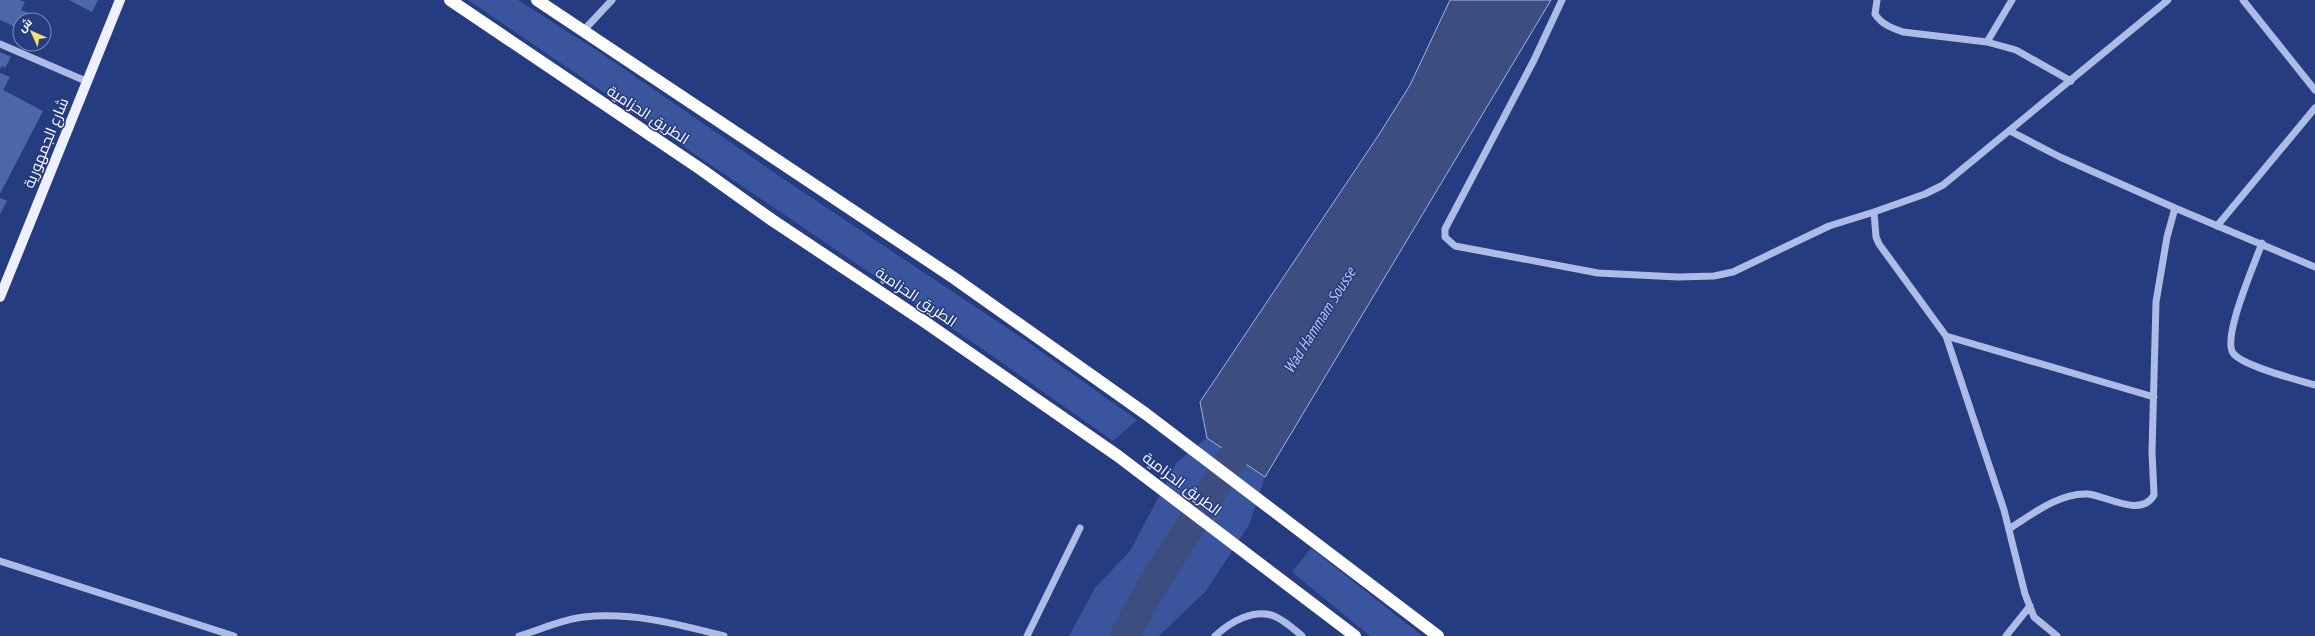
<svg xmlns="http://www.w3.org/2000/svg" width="2315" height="636" font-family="'PT Sans Narrow',Cairo,sans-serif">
  <rect width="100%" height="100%" fill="#253c81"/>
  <path fill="#3a549e" d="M468,0H518L601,53L782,178L1025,340L1137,420L1113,441L994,357Z
    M1207,438L1265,477L1249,525L1206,591L1159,636H1069L1095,588L1130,551L1177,462Z
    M1311,548L1421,635L1422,636H1370L1292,572Z"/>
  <path fill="#3d4d80" stroke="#a1b4e7" d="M1450,0H1551L1265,477L1207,438L1200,402L1380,133L1410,85Z"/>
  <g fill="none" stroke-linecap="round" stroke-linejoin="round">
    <path stroke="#3d4d80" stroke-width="30" d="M1125,636L1146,596L1256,421"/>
  </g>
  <path fill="#4d66a9" d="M0,0H19L25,2L21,10L29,13L26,20H20V29L0,20Z
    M69,0H98L92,12Z
    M0,52L11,57L5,68L2,66L0,69Z
    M0,73L10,77L3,90L43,111L0,194Z
    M0,198L7,201L0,214Z"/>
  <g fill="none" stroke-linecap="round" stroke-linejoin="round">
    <path stroke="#acbce6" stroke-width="7" d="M1562,0L1534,60L1445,229V237L1455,246L1598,273L1678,277L1714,276L1733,272L1829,226L1874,212
      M1877,0L1875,14C1881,24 1892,28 1903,32L1987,42L2016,50L2071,81
      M2243,0L2315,90
      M584,30L612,0
      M1987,42L2012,0
      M0,44L88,82
      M2175,208L2315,267
      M2217,226L2315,108
      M2262,243C2255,263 2222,337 2233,353C2242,366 2298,380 2315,385
      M1946,336L2154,397
      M2009,529C2031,515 2060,492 2088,494C2107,496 2141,518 2154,495L2152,452L2156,302L2167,237L2175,208L2060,157L2010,131
      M0,561L234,636
      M519,636C540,630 562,619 584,617C632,612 678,624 724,636
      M1027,636L1080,528
      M1215,636C1230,622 1254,608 1274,616C1284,620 1294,629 1302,636
      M2006,636L2030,606
      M2057,636L2034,617L2025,594L2004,510L1946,336L1879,244L1876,237L1874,212L1925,194L1943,185L2168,0"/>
    <path stroke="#eef1fd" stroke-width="10" d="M0,297L120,0"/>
    <path stroke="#fff" stroke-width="12" d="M450,0L702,170L772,220L925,322L1118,456L1355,636
      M537,0L954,278L1146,414L1438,636"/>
  </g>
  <g text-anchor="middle" stroke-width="3" stroke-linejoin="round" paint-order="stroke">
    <g font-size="15" fill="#fff" stroke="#253c81">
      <text transform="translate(648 115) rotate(33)" y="5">الطريق الحزامية</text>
      <text transform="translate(46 143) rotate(-68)" y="5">شارع الجمهورية</text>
      <text transform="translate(916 297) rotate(34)" y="5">الطريق الحزامية</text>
      <text transform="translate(1182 484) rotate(37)" y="5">الطريق الحزامية</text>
    </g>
    <g font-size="16" font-style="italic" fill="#b8c7ee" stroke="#253c81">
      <text transform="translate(1319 320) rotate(-58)" y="6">Wad Hammam Sousse</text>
    </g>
  </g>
  <g transform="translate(32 32) rotate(315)"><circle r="19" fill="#253c81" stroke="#7c8ab3"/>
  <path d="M0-3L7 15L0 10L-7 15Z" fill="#f0e371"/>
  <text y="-6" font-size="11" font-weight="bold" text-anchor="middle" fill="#ffffff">ش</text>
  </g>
</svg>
